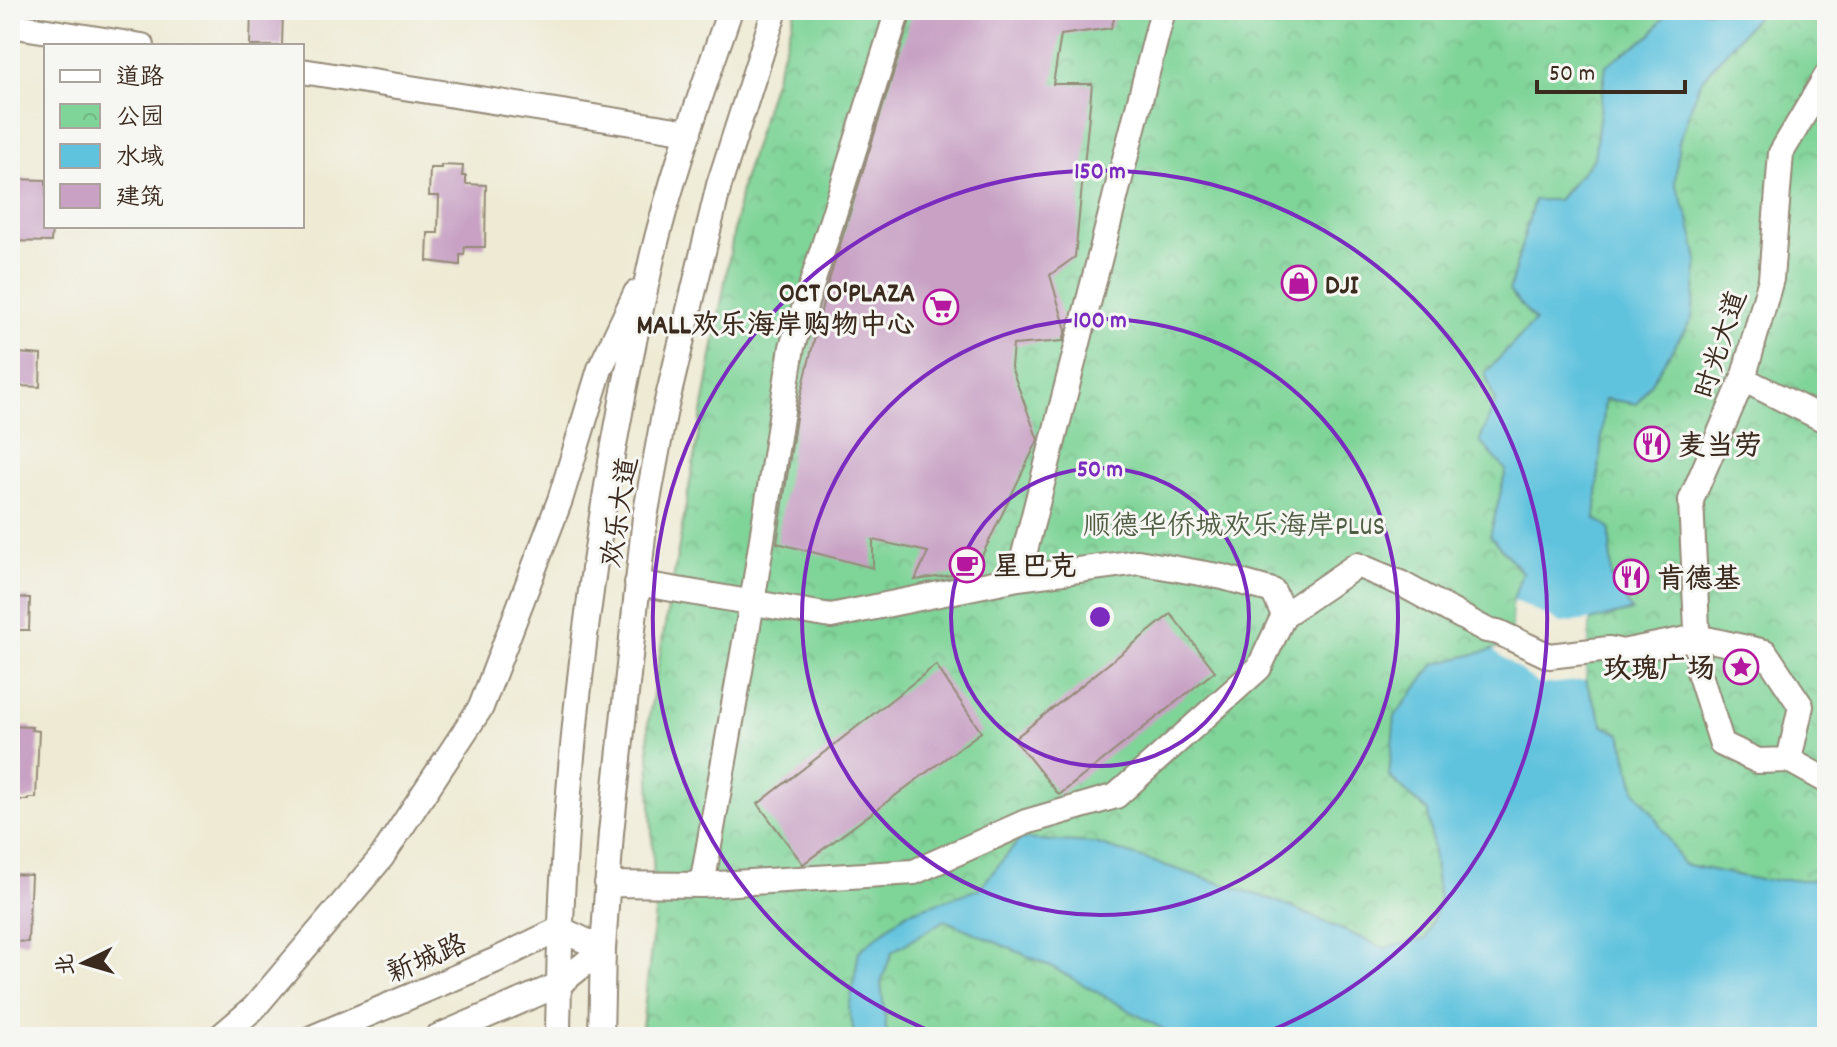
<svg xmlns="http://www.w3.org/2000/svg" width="1837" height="1047" font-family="Dekko,'LXGW WenKai TC',sans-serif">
  <defs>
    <pattern id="park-crowns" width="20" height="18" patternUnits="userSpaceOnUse" patternTransform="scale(2)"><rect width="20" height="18" fill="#7fd498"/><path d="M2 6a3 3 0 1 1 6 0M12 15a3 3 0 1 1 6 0" fill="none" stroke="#6fb683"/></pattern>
  </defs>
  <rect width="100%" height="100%" fill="#f6f6f2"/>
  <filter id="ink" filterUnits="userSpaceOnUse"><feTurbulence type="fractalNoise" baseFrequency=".0125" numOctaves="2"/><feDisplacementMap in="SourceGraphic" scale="16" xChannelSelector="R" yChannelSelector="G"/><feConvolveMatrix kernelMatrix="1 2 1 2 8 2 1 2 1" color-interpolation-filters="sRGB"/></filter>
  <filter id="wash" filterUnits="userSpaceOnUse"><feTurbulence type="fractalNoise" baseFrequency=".006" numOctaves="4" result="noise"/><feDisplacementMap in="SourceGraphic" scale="32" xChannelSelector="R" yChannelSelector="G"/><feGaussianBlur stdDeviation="1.8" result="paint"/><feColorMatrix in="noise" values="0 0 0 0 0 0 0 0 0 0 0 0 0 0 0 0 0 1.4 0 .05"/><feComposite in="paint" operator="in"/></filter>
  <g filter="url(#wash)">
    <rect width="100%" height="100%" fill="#eeead3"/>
    <path fill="url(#park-crowns)" stroke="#5d7f5b" stroke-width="2" d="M796,10H1827V1037H641L655,913L648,723L742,184Z"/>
    <path fill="#60c3de" stroke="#4e767e" stroke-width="2" d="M1669,10H1762L1700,82L1679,142L1675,183L1689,218L1698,260L1692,319L1637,404L1605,399L1595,518L1610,529L1611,577L1632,611L1590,621L1585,680L1604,726L1621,734L1636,792L1651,810L1683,864L1760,880H1827V1037H1177L1050,966L945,920L892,952L881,983L887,1037H855L849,1009L859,951L906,913L979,889L1020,839L1095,843L1279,902L1384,948L1426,939L1439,902L1428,812L1389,776L1395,716L1435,664L1511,645L1513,600L1522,572L1490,536L1506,470L1480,441L1495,402L1485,373L1535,321L1509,291L1534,200H1558L1594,158L1606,65L1651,35Z"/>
    <path fill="#eeead3" d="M1513,600L1562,623L1590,620L1585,680L1540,685L1493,650L1511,645Z"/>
    <g id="blocks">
      <path fill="#c8a1c4" d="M251,10H283L282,46H250Z
        M913,10H1117L1111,28L1061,35L1053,84H1092L1075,257L1050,275L1066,330L1063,341L1013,345L1011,367L1038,440L974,572L915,580L928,552L873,540V568L777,543L797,411L826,290Z
        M441,165L463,166L462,176H466V184L486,185L485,247H465L464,255H460V265L427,261L428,233H438L439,196H429L430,168H441Z
        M10,179L46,180V226H52L51,242L10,241Z
        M18,353L41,355L40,387L17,386V380L10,379V359L18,360Z
        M10,597L30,598L29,630H10Z
        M1171,614L1215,671L1059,795L1014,739Z
        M936,665L981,732L803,864L758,804Z
        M10,726L32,727L31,730L39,731L36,798H29V800H10Z
        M10,874L31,875L28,942L10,941Z"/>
    </g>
  </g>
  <g filter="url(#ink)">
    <use href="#blocks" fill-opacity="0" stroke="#948a78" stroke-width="2"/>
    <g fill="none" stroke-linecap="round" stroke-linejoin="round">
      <g stroke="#948a78" stroke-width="28">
        <path id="minor" d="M10,25L142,46
          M302,71L689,132
          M1827,75L1781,153L1771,279L1743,379L1691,500L1699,672L1722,744L1758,761L1789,760L1827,781
          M1743,379L1827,421
          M1018,578L1163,10
          M1284,615L1357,565L1400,583L1486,630L1498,632L1549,656L1609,649L1622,652L1697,637L1765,652L1801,706L1789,760
          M607,884L702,885L914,872L1026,822L1116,796L1259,668L1284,615L1273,591L1223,577L1138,562L1018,578L831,616L637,583
          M702,885L752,603L792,347L898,10
          M220,1037L254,1008L381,858L481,707L560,500L600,369L636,293
          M314,1037L494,961L560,929L603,949L558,985L437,1037
          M558,1037C560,776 594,512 652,258C672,174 702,92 730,10
          M601,1037L603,949L611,833L645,517L664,414L719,185L775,10"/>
      </g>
      <use href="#minor" stroke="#fff" stroke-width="24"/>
    </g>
  </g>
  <g fill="none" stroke="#7b2cbf" stroke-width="4">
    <circle cx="1100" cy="617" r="149"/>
    <circle cx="1100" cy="617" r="298"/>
    <path d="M943 1036A447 447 0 1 1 1257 1036"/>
  </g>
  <defs>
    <g id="shop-ring" transform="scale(1.8)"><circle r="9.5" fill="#f6f6f2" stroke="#b5179e" stroke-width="1.5"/><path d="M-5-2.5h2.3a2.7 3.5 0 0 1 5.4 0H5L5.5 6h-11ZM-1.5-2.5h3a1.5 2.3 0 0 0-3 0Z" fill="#b5179e"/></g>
    <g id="supermarket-ring" transform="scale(1.8)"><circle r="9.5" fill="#f6f6f2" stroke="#b5179e" stroke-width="1.5"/><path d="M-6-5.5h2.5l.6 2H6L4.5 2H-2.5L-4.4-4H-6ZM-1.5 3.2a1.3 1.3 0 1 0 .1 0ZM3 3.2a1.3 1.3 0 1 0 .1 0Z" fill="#b5179e"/></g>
    <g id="restaurant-ring" transform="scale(1.8)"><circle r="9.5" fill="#f6f6f2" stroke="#b5179e" stroke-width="1.5"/><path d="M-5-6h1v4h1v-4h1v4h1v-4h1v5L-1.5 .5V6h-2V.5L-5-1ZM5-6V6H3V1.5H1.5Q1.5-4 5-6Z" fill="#b5179e"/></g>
    <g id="cafe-ring" transform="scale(1.8)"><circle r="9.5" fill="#f6f6f2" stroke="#b5179e" stroke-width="1.5"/><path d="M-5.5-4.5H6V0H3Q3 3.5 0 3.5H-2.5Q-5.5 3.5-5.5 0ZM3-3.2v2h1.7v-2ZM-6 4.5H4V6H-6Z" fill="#b5179e"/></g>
    <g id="sight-ring" transform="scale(1.8)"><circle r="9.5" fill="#f6f6f2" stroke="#b5179e" stroke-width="1.5"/><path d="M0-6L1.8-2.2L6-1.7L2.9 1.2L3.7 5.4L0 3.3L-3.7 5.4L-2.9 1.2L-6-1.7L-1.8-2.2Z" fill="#b5179e"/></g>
  </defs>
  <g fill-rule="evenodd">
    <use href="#shop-ring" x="1299" y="283"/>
    <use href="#supermarket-ring" x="941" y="307"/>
    <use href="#restaurant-ring" x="1652" y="444"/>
    <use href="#cafe-ring" x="967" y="565"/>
    <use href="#restaurant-ring" x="1631" y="577"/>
    <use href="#sight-ring" x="1741" y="667"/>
  </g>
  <g text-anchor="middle" stroke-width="6" stroke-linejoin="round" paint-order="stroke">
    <g font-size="28" font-weight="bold" fill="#3b2a1e" stroke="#f6f6f2" text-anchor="start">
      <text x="1325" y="293">DJI</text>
      <text x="915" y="301" text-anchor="end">OCT O'PLAZA<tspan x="915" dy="32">MALL欢乐海岸购物中心</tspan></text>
      <text x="1678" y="454">麦当劳</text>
      <text x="993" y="575">星巴克</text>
      <text x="1657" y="587">肯德基</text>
      <text x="1715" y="677" text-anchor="end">玫瑰广场</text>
    </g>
    <g font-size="28" fill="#3b2a1e" stroke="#f6f6f2">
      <text transform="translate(1719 344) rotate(-72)" y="10">时光大道</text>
      <text transform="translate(618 512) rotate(-81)" y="10">欢乐大道</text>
      <text transform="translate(426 957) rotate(-23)" y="10">新城路</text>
    </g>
    <g font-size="28" fill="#4f5d43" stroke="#f6f6f2">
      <text x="1234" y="534">顺德华侨城欢乐海岸PLUS</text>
    </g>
  </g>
  <circle cx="1100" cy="617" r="12" fill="#7b2cbf" stroke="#f6f6f2" stroke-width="4"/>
  <g font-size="24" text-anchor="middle" font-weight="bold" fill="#7b2cbf" stroke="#f6f6f2" stroke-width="6" stroke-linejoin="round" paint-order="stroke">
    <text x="1100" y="178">150 m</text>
    <text x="1100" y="327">100 m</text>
    <text x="1100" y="476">50 m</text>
  </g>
  <rect width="1837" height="1047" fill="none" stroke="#f6f6f2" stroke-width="40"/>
  <rect x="44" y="44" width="260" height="184" fill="#f6f6f2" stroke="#aba49d" stroke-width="2"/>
  <rect x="60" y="70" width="40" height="12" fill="#ffffff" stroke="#aba49d" stroke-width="2"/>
  <text x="116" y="84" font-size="24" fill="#3b2a1e">道路</text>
  <rect x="60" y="104" width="40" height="24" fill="url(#park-crowns)" stroke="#aba49d" stroke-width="2"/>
  <text x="116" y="124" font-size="24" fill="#3b2a1e">公园</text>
  <rect x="60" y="144" width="40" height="24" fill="#60c3de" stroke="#aba49d" stroke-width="2"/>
  <text x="116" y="164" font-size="24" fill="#3b2a1e">水域</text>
  <rect x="60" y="184" width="40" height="24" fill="#c8a1c4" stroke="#aba49d" stroke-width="2"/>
  <text x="116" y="204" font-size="24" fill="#3b2a1e">建筑</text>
  <g transform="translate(84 963) rotate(265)" stroke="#f6f6f2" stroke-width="6" paint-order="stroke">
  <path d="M0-6L14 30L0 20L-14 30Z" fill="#3b2a1e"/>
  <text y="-12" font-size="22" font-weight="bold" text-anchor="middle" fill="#3b2a1e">北</text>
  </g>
  <path d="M1537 80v12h148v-12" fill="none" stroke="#3b2a1e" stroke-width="4"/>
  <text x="1549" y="80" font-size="24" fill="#3b2a1e" stroke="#f6f6f2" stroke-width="6" paint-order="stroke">50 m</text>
</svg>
